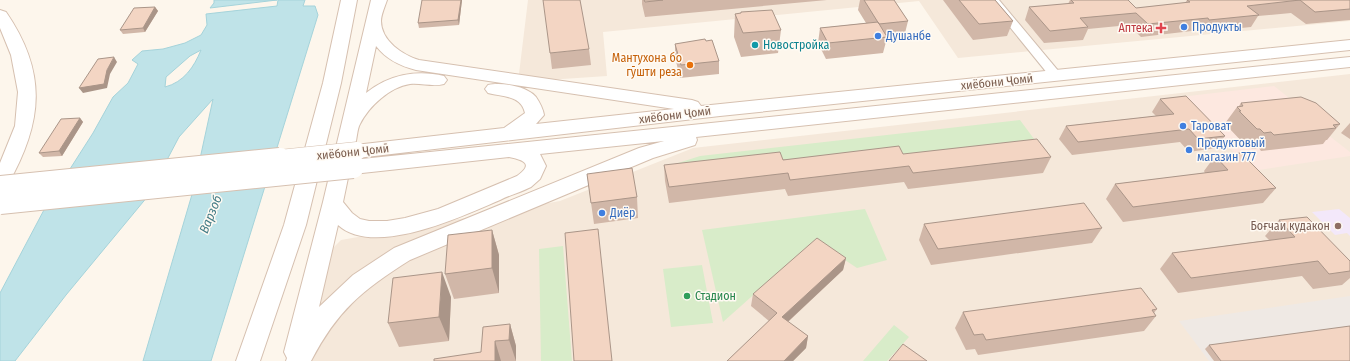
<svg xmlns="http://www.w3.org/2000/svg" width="1350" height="361" font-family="'Fira Sans Condensed',sans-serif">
  <rect width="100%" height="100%" fill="#fdf6ec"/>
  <path fill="#f5e8da" d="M528,0H1350V21L958,58L919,1L603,32L607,76L518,82Z
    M1350,74V361H290L305,276L341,240L560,201L693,148Z"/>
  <path fill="#fde8e0" d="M1274,86L1326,127L1319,128L1350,152V156L1252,171L1180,97Z"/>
  <path fill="#efe9e4" d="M1350,296V361H1209L1179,321Z"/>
  <path fill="#f3e8fa" d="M1339,209L1350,218V236L1347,233L1335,235L1312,212Z"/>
  <path fill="#d8ecc9" d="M1020,120L1040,147L914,162L672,165L700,156Z
    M865,209L887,260L857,268L815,240L723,322L702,230Z
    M563,246L572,361H541L539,249Z
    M702,265L713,323L671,327L663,269Z
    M894,325L909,337L887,361H863Z"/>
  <path fill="#bfe3e8" stroke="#a5d3da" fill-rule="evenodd" d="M214,0H277L210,8L214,3Z
    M278,0H305L303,6H315L318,15L211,361H143L193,191L213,99L179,137L148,196L66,295L15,361H0V293L45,208L93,133L113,97L128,83L138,64L132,60L142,51L163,49L185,43L201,35L207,25L206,14L277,6ZM201,50C194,67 184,82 165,87L166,77L190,56Z"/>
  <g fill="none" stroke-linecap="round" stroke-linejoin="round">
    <g stroke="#d1beb0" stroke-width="2">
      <path id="street" d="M988,0H999L1060,73L1062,76L1060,79H1052Z"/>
    </g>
    <g stroke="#d6c0b0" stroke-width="2">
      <path id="secondary" d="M341,0H357L341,83L306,225L260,361H236L284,225L323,83Z
        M371,0H387C385,6 381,15 381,21C381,41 403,55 419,60L692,100L698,102L701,106L1350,40V50L720,116L357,158L353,156L352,160L1350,57V67L696,137L697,140L695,145L653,158L410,260C362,290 337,311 311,361H286L287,358L284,352L323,202ZM376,46C386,59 400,66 416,70L674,109L536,124L544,115C543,109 540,103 536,97C527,86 501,82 488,85L485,89L488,93C503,97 521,95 525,113L504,128L355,145C357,139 357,129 360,124C369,106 390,87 410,84C422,83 433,87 444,84L447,80L444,76C416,69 388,75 366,93ZM664,141L639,148L394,248L353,275L319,307L338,225C374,258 463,216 500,200C510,195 521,192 531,187L540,179L546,166L540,154ZM509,157C524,160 534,164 517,176L438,209L405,218L387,221H369L360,219L352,213L343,202L349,173L353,174Z
        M0,10L6,12C48,73 43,123 7,186L0,188V163L15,126L18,92L11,55L0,28Z"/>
    </g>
    <use href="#street" fill="#fff" fill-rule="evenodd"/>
    <use href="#secondary" fill="#fff" fill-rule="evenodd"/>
    <g stroke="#d6c0b0" stroke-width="19" stroke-linecap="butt">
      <path id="secondary-bridge-far1" d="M270,160L357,151"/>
    </g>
    <g stroke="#d6c0b0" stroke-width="24" stroke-linecap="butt">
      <path id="secondary-bridge" d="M0,187L280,159
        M0,203L353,167"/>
    </g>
    <use href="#secondary-bridge-far1" stroke="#fff" stroke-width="18"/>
    <use href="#secondary-bridge" stroke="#fff" stroke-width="22"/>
  </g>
  <path fill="#d1b7a8" d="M462,0L459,25L419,28L418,23Z
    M642,0H827L645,17L642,4Z
    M860,0H894L908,21L904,37L887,38L883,53L826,59L818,43L820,28L866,23L858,10Z
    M943,0H995L1013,21L1007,36L973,40Z
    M1070,0H1128L1136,8L1185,3L1187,0H1350V20L1306,24L1291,13L1258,16L1251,27L1202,32L1200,30L1141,37L1129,25L1088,29L1083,40L1044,43L1025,20L1029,7L1068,4Z
    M155,7L158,11L145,32L123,34L120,30Z
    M741,12L781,30L778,53L741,57L734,37L735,14L741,13Z
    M706,41L719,61V74L680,78L675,57V44Z
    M589,49L591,65L552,69L550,53Z
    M1160,99L1225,136L1216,148L1189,152L1180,142L1072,155L1059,139L1066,126L1156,116L1152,112Z
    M1241,103L1340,124L1327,140H1326L1323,144L1261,151L1259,148L1252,149L1248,145H1245L1228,127L1229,125L1226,122L1237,107L1239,106Z
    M80,118L83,122L62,156L43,157L39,153Z
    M1350,123V139L1341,133Z
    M903,154L1051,157L1043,173L908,189L904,182L788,196L785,189L669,203L665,181L664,165Z
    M1215,156L1276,188L1263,203L1123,222L1106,199L1115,184L1205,173L1204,171Z
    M587,174L637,197L638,218L594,224Z
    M1279,220L1350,261V278L1342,285L1313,289L1302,276L1178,293L1160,269L1172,253L1269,240L1265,236Z
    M924,224L1102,228L1092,243L931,265L919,240Z
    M492,230L499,255V293L454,299L445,274Z
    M846,258L843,270L788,322L808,336L806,348L793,361H727L769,321L751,306L753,294Z
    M451,297L449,341L399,347L388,323Z
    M1157,309L1154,313L1156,316L1144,331L978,355L975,349L966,350L955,328L963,312Z
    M510,324L516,346V361H434L481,352Z
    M1209,345L1350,361H1214L1205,349Z"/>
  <path fill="#aa9588" d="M461,0H462L459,25L458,20Z
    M155,7L158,11L145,32L143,28Z
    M114,57L117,62L110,74L107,88L83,93L79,88L107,70Z
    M80,118L83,122L62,156L59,151Z
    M492,230L499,255V293L492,268Z
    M846,258L843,270L780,329L782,317Z
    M442,272L451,297L449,341L439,317Z
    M510,324L516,346V361L509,340Z
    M808,336L806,348L793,361H784Z
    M495,341L501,361H495Z"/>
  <path fill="#f3d5c3" stroke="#aa9588" d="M422,0H461L458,20L418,23Z
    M543,0H580L589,49L550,53Z
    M644,0H663L645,2Z
    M864,0H894L908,21L879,24Z
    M959,0H995L1013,21L979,24Z
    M1071,0H1128L1136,8L1190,2L1187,0H1350V9L1315,12L1300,0L1247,6L1259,15L1209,20L1208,18L1148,24L1136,13L1080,18L1088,27L1050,31L1029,7L1074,3Z
    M155,7L143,28L120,30L134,8Z
    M772,10L781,30L743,33L735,14L741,13V12Z
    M878,22L887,37L828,43L820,28Z
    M705,39L706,41L712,40L719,61L681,65L675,44Z
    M114,57L107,70L104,84L79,88L98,59Z
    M1186,96L1225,136L1198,139L1189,129L1078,142L1066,126L1174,114L1160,99Z
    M1301,97L1316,103L1340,124L1333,125L1336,128L1274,135L1271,132L1264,133L1260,129H1257L1239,111H1241L1237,107L1243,106L1241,103Z
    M80,118L59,151L39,153L61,119Z
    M1037,139L1051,157L913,173L909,166L790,180L788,173L669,187L664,165L780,152L783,160L899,146L903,154Z
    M1241,153L1276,188L1133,207L1115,184L1228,170L1215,156Z
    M632,168L637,197L591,203L587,174Z
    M1084,203L1102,228L938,249L924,224Z
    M1307,217L1350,261V271L1329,274L1318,261L1191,278L1172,253L1295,237L1279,220Z
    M598,229L612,361H574L565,233Z
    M492,230V268L445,274L448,235Z
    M817,238L846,258L782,317L808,336L784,361H727L777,313L753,294Z
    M442,272L439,317L388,323L393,278Z
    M1141,288L1157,309L1152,310L1156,316L986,340L983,334L974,335L963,312Z
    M510,324L509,340L495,341V361H434V359L481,352L483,327Z
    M1350,326V361H1221L1209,345Z
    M903,344L927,361H889Z"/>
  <g fill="#3f7fe0" stroke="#fffaf3" stroke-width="1.5">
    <circle cx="1184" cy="27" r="4"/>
    <circle cx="878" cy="36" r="4"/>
    <circle cx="1183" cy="126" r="4"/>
    <circle cx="1189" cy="150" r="4"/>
    <circle cx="602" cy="213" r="4"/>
  </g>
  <path fill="#e0444e" stroke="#fffaf3" stroke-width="1.5" d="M1159 22h4v4h4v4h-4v4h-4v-4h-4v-4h4z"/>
  <circle fill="#0f9aa8" stroke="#fffaf3" stroke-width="1.5" cx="755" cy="45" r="4"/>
  <circle fill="#e8710a" stroke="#fffaf3" stroke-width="1.5" cx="690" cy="65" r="4"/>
  <circle fill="#8d6e63" stroke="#fffaf3" stroke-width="1.5" cx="1338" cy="226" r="4"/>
  <circle fill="#2e9e5b" stroke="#fffaf3" stroke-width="1.5" cx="687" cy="296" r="4"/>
  <g text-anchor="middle" stroke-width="3" stroke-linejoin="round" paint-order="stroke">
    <g font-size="12" fill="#366cbe" stroke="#fffaf3" text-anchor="start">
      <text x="1192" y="31">Продукты</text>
      <text x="886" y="40">Душанбе</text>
      <text x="1191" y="130">Тароват</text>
      <text x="1197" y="147">Продуктовый<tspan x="1197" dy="14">магазин 777</tspan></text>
      <text x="610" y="217">Диёр</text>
    </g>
    <g font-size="12" fill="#be3a42" stroke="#fffaf3" text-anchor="end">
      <text x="1153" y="32">Аптека</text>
    </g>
    <g font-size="12" fill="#0d838f" stroke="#fffaf3" text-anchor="start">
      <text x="763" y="49">Новостройка</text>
    </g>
    <g font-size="12" fill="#c56008" stroke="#fffaf3" text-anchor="end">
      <text x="682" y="62">Мантухона бо<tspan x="682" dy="14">гӯшти реза</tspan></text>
    </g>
    <g font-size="12" fill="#7a5c4d" stroke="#fffaf3">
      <text transform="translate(997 82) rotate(-6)" y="4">хиёбони Ҷомӣ</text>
      <text transform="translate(675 115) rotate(-7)" y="4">хиёбони Ҷомӣ</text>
      <text transform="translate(353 152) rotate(-6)" y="4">хиёбони Ҷомӣ</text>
    </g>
    <g font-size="12" fill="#785e54" stroke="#fffaf3" text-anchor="end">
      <text x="1330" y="230">Боғчаи кудакон</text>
    </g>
    <g font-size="12" fill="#27864d" stroke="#fffaf3" text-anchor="start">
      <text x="695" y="300">Стадион</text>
    </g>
    <g font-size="13" font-style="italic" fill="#437c86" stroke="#fffaf3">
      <text transform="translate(210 214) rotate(-68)" y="5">Варзоб</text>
    </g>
  </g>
</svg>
